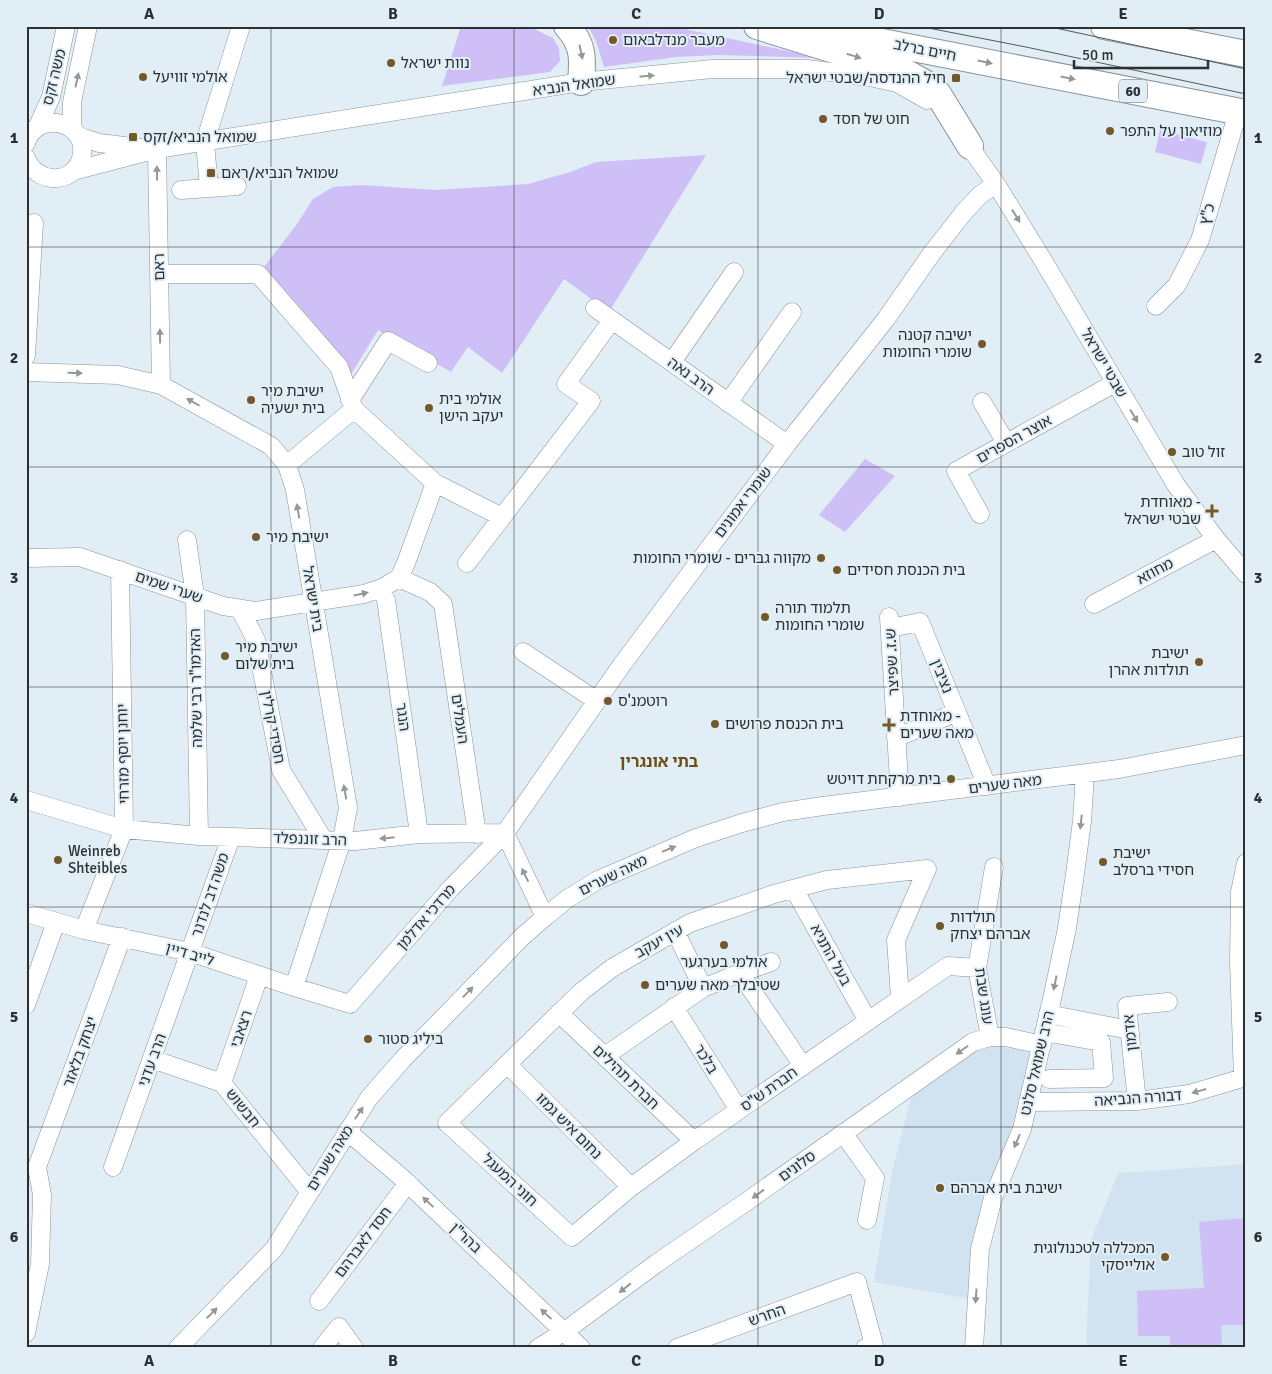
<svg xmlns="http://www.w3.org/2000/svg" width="1272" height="1374" font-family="Signika,'Noto Sans Hebrew',sans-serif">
  <rect width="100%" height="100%" fill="#e2eef6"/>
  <path fill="#d1e3f0" d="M988,1045L1030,1051L1015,1118L983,1209L970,1299L874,1282L893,1168L913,1090L961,1056Z
    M1246,1164V1348H1086L1091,1240L1118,1173Z"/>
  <path fill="#cfbff7" d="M461,26H528L553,38L559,48L560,61L550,72L442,86Z
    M588,26H671L820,58L718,55L676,57L604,67L596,41Z
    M1160,130L1207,142L1201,164L1155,152Z
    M706,155L609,312L564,279L502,373L468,347L451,372L378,330L350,376L264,267L297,224L313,199L333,187L361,185L436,190L528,184L570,172L596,162Z
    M865,459L895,476L845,532L819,515Z
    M1246,1218V1325H1221L1222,1348H1170V1336H1138L1137,1291L1204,1288L1199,1222Z"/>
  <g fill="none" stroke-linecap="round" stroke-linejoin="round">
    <g stroke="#88939b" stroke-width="19">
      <path id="minor" d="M38,126L51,97L66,26
        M72,128V102L88,26
        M78,136L99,143L141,148
        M964,139L996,184L1044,262L1176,485L1216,539L1246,574
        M26,143C36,110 86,120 82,154C77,185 37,186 26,158
        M157,149L161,385
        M73,171L157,149L581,82L712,69H807L870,77L897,83L927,100
        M209,188L205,142L241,26
        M181,190L237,186
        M159,274H258L339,367L354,409
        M1156,306L1177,285L1200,240L1238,112
        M595,308L787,444
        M26,356L34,223
        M672,362L734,272
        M26,372L118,375L161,385L271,446L287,465L295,490L348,808L342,840L294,987
        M350,400L388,341L428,363
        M982,402L1006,443
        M728,403L792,312
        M287,465L354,409L435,483L502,517
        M980,514L956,471L1115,383
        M187,540L195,596L199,836
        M26,558L80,557L223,606L256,611L364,594L382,588L399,578L406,563L435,483
        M467,563L591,401L566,384L612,320
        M399,578L430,592L443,604L477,834
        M386,600L419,834
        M1094,604L1216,539
        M240,609L256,640L281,770L323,839
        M889,617L900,797
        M890,628L920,622L987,786
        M523,652L597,701
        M896,738L957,712
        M26,800L124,829L199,836L355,841L419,834L505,833
        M505,833L545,917
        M794,889L868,1021
        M26,913L84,930L190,952L294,987L350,1004L451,888L505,833L621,666L787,444L886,319L932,253L964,212L980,195L996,184
        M84,930L124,829L120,570
        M675,931L703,988
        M740,973L803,1066
        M900,998L896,940L927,869L827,880L774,894L690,923L612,968L581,992L447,1123L572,1237L631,1187L694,1141L948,966L977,968
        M26,1005L56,922
        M674,1007L739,1110
        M559,1013L694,1141
        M1048,1014L1129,1030
        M1044,1032L1101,1042L1104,1078L1049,1079
        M990,1037L977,968L994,867
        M605,1056L703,988L740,973L771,962
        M152,1059L222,1083L309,1191
        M507,1064L631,1187
        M1243,1078L1239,962L1240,892L1246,863
        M222,1083L259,976
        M1137,1101L1127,1006L1168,1002
        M1028,1102L1137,1101L1189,1094L1246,1077
        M347,1131L401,1177L581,1348
        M843,1133L875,1178L867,1220
        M113,1167L231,837
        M319,1301L408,1183
        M26,1333L40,1264L42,1195L37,1167L122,937
        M178,1348L274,1249L369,1098L403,1059L523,936L545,917L567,899L598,880L696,838L742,823L783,812L823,806L1119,769L1246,745
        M322,1348L339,1327L354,1348
        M538,1348L565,1331L657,1263L746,1202L973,1042L990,1037H1006L1042,1045
        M677,1348L857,1282L874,1345L865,1348
        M974,1348L980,1249L993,1198L1022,1129L1052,999L1067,928L1075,874L1082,821L1085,774"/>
    </g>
    <g stroke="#88939b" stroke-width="28">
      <path id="highway" d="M567,26C584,45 583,59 581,82
        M757,26L905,72L928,85L938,94L970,146
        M800,26L1246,113
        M1104,26L1246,54"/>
    </g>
    <use href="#minor" stroke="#fff" stroke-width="18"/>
    <use href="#highway" stroke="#fff" stroke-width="26"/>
    <path stroke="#53595d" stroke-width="1" d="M918,26L1026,47L1246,94
      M1046,26L1246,69"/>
  </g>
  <defs><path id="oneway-solid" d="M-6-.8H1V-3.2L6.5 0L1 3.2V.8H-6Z" transform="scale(1.25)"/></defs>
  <g fill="#959899">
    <use href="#oneway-solid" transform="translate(581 52) rotate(78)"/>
    <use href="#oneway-solid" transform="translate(854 56) rotate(17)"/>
    <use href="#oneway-solid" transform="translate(985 62) rotate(12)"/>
    <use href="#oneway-solid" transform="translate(647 76) rotate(-6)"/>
    <use href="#oneway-solid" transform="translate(1068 78) rotate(11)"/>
    <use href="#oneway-solid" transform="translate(77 80) rotate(-78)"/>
    <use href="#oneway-solid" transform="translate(157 173) rotate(-91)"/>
    <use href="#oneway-solid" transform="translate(1016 216) rotate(58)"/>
    <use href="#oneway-solid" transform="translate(160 336) rotate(-91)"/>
    <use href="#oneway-solid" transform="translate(75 373) rotate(1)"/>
    <use href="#oneway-solid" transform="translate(193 402) rotate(-150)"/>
    <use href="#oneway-solid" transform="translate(1134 416) rotate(59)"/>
    <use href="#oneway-solid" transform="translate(298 511) rotate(-100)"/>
    <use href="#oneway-solid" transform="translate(361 594) rotate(-12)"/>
    <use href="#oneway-solid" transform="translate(345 792) rotate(-100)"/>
    <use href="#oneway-solid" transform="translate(1081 822) rotate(96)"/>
    <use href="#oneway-solid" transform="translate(387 838) rotate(174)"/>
    <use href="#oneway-solid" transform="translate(669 849) rotate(-22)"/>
    <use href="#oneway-solid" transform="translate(525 875) rotate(-116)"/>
    <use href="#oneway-solid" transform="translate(1055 983) rotate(102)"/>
    <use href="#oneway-solid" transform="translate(468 992) rotate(-46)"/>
    <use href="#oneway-solid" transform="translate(962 1050) rotate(145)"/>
    <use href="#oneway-solid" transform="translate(1199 1091) rotate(164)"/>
    <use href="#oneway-solid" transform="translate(359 1113) rotate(-56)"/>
    <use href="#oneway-solid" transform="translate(1017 1141) rotate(113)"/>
    <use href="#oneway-solid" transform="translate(758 1194) rotate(144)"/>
    <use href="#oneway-solid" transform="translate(428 1202) rotate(-137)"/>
    <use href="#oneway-solid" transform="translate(625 1288) rotate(142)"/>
    <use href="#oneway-solid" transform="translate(976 1296) rotate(94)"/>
    <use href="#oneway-solid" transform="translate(212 1313) rotate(-45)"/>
    <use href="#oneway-solid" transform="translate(546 1314) rotate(-137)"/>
  </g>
  <path fill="none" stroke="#2b3033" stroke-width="1" stroke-opacity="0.55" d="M271,26V1348M514,26V1348M758,26V1348M1001,26V1348M26,247H1246M26,467H1246M26,687H1246M26,907H1246M26,1127H1246"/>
  <g fill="#72582a" stroke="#e2eef6" stroke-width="2">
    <circle cx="613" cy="40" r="5"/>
    <circle cx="391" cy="63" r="5"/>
    <circle cx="143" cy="77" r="5"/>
    <rect x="951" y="73" width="10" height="10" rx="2.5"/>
    <circle cx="823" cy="119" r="5"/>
    <circle cx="1110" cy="131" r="5"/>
    <rect x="128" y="132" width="10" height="10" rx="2.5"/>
    <rect x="206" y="168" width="10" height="10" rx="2.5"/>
    <circle cx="982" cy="344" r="5"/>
    <circle cx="251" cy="400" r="5"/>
    <circle cx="429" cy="408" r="5"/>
    <circle cx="1172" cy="452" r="5"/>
    <path d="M1209.5 503.5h5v5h5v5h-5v5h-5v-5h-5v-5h5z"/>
    <circle cx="256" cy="537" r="5"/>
    <circle cx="821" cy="558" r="5"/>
    <circle cx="837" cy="570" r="5"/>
    <circle cx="765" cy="617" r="5"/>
    <circle cx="225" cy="656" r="5"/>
    <circle cx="1199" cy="662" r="5"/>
    <circle cx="608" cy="701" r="5"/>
    <circle cx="715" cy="724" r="5"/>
    <path d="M886.5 717.5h5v5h5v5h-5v5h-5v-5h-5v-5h5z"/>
    <circle cx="951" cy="779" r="5"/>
    <circle cx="58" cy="860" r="5"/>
    <circle cx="1103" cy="862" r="5"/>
    <circle cx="940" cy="926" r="5"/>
    <circle cx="724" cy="945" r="5"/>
    <circle cx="645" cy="985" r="5"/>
    <circle cx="368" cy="1039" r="5"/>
    <circle cx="940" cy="1188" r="5"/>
    <circle cx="1165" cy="1257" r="5"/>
  </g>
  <g text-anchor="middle" stroke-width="4" stroke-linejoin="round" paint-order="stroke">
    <rect fill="#e2eef6" stroke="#62696e" stroke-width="1" x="1119" y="79.5" width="28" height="23" rx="4"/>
    <g font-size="14" font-weight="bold" fill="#2b3033">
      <text x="1133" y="96">60</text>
    </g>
    <g font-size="15" fill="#2b3033" stroke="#e2eef6" text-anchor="start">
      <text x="623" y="45">מעבר מנדלבאום</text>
      <text x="401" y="68">נוות ישראל</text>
      <text x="153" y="82">אולמי זוויעל</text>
      <text x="946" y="83" text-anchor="end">חיל ההנדסה/שבטי ישראל</text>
      <text x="833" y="124">חוט של חסד</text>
      <text x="1120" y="136">מוזיאון על התפר</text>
      <text x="143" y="142">שמואל הנביא/זקס</text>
      <text x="221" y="178">שמואל הנביא/ראם</text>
      <text x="972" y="340" text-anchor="end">ישיבה קטנה<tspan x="972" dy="17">שומרי החומות</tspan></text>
      <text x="261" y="396">ישיבת מיר<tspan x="261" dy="17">בית ישעיה</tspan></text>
      <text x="439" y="404">אולמי בית<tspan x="439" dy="17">יעקב הישן</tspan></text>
      <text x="1182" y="457">זול טוב</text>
      <text x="1201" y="507" text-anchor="end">מאוחדת -<tspan x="1201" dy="17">שבטי ישראל</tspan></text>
      <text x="266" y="542">ישיבת מיר</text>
      <text x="811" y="563" text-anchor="end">מקווה גברים - שומרי החומות</text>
      <text x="847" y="575">בית הכנסת חסידים</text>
      <text x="775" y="613">תלמוד תורה<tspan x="775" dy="17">שומרי החומות</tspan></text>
      <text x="235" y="652">ישיבת מיר<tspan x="235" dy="17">בית שלום</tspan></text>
      <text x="1189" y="658" text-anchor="end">ישיבת<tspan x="1189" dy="17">תולדות אהרן</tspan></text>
      <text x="618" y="706">רוטמנ'ס</text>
      <text x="900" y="721">מאוחדת -<tspan x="900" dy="17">מאה שערים</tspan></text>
      <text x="725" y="729">בית הכנסת פרושים</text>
      <text x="941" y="784" text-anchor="end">בית מרקחת דויטש</text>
      <text x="68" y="856">Weinreb<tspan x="68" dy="17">Shteibles</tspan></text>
      <text x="1113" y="858">ישיבת<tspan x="1113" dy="17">חסידי ברסלב</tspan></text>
      <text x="950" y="922">תולדות<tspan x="950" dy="17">אברהם יצחק</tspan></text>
      <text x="724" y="967" text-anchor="middle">אולמי בערגער</text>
      <text x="655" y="990">שטיבלך מאה שערים</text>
      <text x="378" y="1044">ביליג סטור</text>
      <text x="950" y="1193">ישיבת בית אברהם</text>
      <text x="1155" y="1253" text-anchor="end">המכללה לטכנולוגית<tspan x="1155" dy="17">אולייסקי</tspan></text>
    </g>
    <g font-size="15" fill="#2b3033" stroke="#e2eef6">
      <text transform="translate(925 50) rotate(11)" y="5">חיים ברלב</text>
      <text transform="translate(54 77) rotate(-76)" y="5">משה זקס</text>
      <text transform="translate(574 85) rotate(-8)" y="5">שמואל הנביא</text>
      <text transform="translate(1207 214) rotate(-74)" y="5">כ"ץ</text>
      <text transform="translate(159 267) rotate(-91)" y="5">ראם</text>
      <text transform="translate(1104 363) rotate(60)" y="5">שבטי ישראל</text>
      <text transform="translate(691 376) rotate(36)" y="5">הרב נאה</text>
      <text transform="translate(1014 439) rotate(-29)" y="5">אוצר הספרים</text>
      <text transform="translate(743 502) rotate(-53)" y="5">שומרי אמונים</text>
      <text transform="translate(1155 571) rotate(-28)" y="5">מחוזא</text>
      <text transform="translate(169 587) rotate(19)" y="5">שערי שמים</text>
      <text transform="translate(313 599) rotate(81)" y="5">בית ישראל</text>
      <text transform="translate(892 662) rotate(-93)" y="5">ש.ז. שפיצר</text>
      <text transform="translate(942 676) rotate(68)" y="5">נציבין</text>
      <text transform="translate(196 688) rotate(-91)" y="5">האדמו"ר רבי שלמה</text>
      <text transform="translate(403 717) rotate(82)" y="5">הנגר</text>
      <text transform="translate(460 719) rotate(82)" y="5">העמלים</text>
      <text transform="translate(273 727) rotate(79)" y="5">חסידי קרלין</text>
      <text transform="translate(123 754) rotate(-91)" y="5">יוחנן יוסף מזרחי</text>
      <text transform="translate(1005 784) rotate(-7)" y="5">מאה שערים</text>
      <text transform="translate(310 839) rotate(2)" y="5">הרב זוננפלד</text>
      <text transform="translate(613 875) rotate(-26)" y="5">מאה שערים</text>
      <text transform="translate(210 895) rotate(-71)" y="5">משה דב לנדנר</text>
      <text transform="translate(426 917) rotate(-49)" y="5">מרדכי אדלמן</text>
      <text transform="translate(659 941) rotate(-29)" y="5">עין יעקב</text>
      <text transform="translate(190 954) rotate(16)" y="5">לייב דיין</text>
      <text transform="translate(831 955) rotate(61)" y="5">בעל התניא</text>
      <text transform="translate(984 996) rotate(82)" y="5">עונג שבת</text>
      <text transform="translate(241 1029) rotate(-71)" y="5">רצאבי</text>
      <text transform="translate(1130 1033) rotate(-96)" y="5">אדמון</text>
      <text transform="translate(80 1052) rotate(-70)" y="5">יצחק בלאזר</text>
      <text transform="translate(706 1059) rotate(58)" y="5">בלכר</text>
      <text transform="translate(152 1060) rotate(-70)" y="5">הרב עדני</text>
      <text transform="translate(1037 1063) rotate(-77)" y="5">הרב שמואל סלנט</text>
      <text transform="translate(626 1077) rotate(44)" y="5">חברת תהילים</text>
      <text transform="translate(769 1089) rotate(-35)" y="5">חברת ש"ס</text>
      <text transform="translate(1138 1098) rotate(-4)" y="5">דבורה הנביאה</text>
      <text transform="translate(243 1108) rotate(51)" y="5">חבשוש</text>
      <text transform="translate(569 1126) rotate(45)" y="5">נחום איש גמזו</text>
      <text transform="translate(330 1158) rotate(-58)" y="5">מאה שערים</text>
      <text transform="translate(797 1166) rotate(-36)" y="5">סלונים</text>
      <text transform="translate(510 1180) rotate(43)" y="5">חוני המעגל</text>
      <text transform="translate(466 1238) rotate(43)" y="5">בהר"ן</text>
      <text transform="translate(363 1242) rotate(-53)" y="5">חסד לאברהם</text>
      <text transform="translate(767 1315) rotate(-20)" y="5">החרש</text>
    </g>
    <g font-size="16" font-weight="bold" fill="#6d5019" stroke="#e2eef6">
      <text x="659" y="767">בתי אונגרין</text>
    </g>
  </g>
  <rect width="1272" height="1374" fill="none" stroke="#e2eef6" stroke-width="55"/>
  <path d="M1074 60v8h134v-8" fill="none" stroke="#2b3033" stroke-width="2.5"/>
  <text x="1082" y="60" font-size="15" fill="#2b3033" stroke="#e2eef6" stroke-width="4" paint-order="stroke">50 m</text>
  <rect x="28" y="28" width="1216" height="1318" fill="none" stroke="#2b3033" stroke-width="2"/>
  <g font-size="16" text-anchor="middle" font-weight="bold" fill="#2b3033">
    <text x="149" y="19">A</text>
    <text x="393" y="19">B</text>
    <text x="636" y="19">C</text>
    <text x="879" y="19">D</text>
    <text x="1123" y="19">E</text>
    <text x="14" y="143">1</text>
    <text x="1258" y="143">1</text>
    <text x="14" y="363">2</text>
    <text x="1258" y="363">2</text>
    <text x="14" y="583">3</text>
    <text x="1258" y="583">3</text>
    <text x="14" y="803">4</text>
    <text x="1258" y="803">4</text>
    <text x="14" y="1022">5</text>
    <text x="1258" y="1022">5</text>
    <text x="14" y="1242">6</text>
    <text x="1258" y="1242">6</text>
    <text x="149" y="1366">A</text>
    <text x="393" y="1366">B</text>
    <text x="636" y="1366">C</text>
    <text x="879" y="1366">D</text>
    <text x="1123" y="1366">E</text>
  </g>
</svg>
